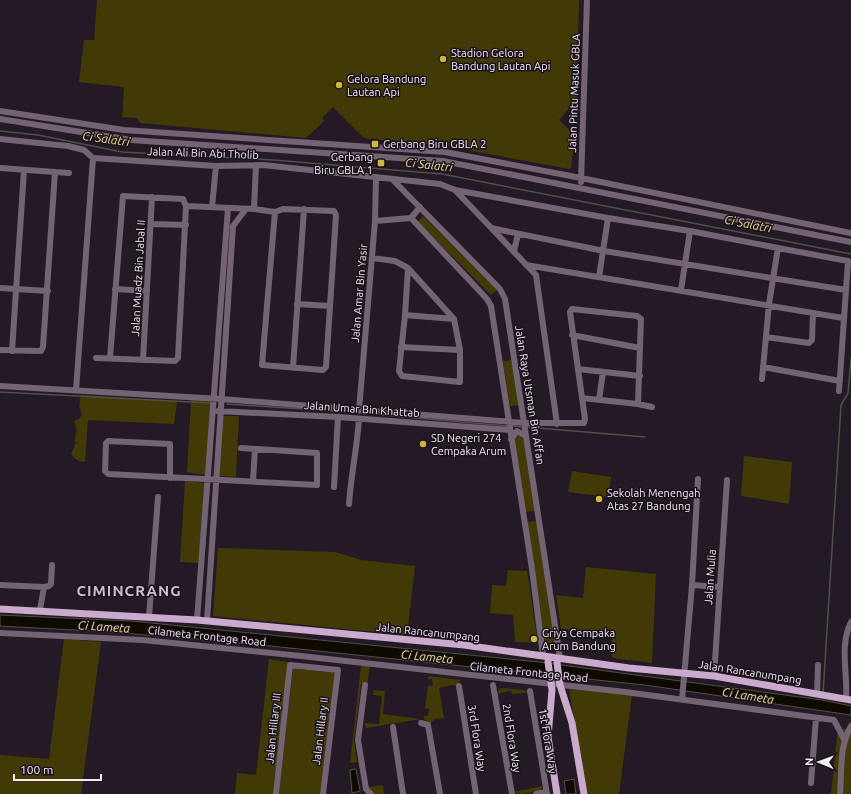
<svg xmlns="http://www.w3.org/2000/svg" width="851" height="794" font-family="Ubuntu,sans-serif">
  <rect width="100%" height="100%" fill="#241a25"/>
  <path fill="#413a07" d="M97,0H579L577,99L559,120L575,136L571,168L569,169L440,145L369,139L363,137L333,107L322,118L324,121L306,138L140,123L137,118L122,117V121L124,87L79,82L84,40H94Z
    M423,216L497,290L491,295L418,222Z
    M512,360L519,405L510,406L503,361Z
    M81,395L177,401L174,424L88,420L85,462C79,462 74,459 71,454L76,442L74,440L77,431L74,421L79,419L82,415L79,406Z
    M191,400L211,401L206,475L187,472Z
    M222,416H239L236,477L219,476Z
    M517,434L524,436L535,511L525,512L514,437Z
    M744,456L792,462L789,504L741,496Z
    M572,471L611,477L608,497L568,492Z
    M185,481L205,483L199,563L180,562Z
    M536,521L556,649L545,648L527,522Z
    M218,548L335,552L362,560L415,566L407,635L213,616Z
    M586,567L656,574L652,663L612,658V632L561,629L556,595L583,598Z
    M508,570L527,571L538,643L515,642L513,615L490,613L492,585L506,586Z
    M64,639L101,642L81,794H0V755L49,759Z
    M269,659L288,662L273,794H235L237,773L256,775Z
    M361,666H370L367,684H361L354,740L357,762L350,763Z
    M293,668L335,673L320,794H279Z
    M429,676L461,680L455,686L452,685L439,688L444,718L435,719L430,724L424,719V716H428L429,709L425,708L428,686L433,685L432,679H428Z
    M501,688L525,690L528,693L512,694L511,690L498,694V691Z
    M569,689L632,695L619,794H587Z
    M374,690L385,691L383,714L421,719L366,728L364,723L379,724L382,696L373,695Z
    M838,728L851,730V794H831Z
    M383,785L384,794H375L369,787Z
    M543,786L540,791L521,794L513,792Z"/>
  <path fill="#0e0a00" stroke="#524e49" d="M0,615L131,621L539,662L822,700L851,706V715L645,685L241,643L111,632L0,626Z
    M356,769L360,791L352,793L350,770Z
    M574,779L576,794H566L564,781Z"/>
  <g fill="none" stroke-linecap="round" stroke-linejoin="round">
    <path stroke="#524e49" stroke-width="1.5" d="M0,131L38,135L122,152L274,160L442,174L851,254
      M0,392L210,403
      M227,404L361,413
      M382,415L508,426
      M512,426L522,427
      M526,427L645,437
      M823,694L841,405L848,393L851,359"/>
    <path stroke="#736474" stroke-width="6" d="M0,111L124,130L445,152L581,178L851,233
      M0,119L131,140L443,161L851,242
      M0,139L68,146L84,150L93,158
      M0,168L55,172L43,347L41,351L0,350
      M55,172L69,173
      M392,179L500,289L505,299L560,658
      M581,182L587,0
      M455,190L536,275L557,424
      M186,206L254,209L275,212L283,209L334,211L336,215L326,367L323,370L262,365L275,212
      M212,207L216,166
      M254,209L256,165
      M411,218L487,299L491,306L532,569L543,656
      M375,221L411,218L420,207
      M151,224L186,225
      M491,228L604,251L846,290
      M778,248L848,261L839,391
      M514,251L518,234
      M372,258L395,261L408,268L405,315L454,319L460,350L401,347
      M526,265L843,318
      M408,268L454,319
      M599,277L608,218L690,231
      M0,288L48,291
      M115,289L147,291
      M681,290L690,231L778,248L769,304L762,379
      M297,304L330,306
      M405,315L399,371L402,376L460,382V350
      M572,335L640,348
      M766,337L809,343L812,340L813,313
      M12,351L24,170
      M96,358L175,361L178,358L186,206L183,199L123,196L110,358
      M143,360L152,197
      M763,367L840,381
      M293,368L304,209
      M578,369L640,376
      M0,386L221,399L525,423H584L585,419L570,312L572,309L637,316L641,319L638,404
      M76,390L93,158L216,166L263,165L440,184L455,190L608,218
      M582,398L638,404L652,407
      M599,400L603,372
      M359,410L375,221L376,177
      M218,411L338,417L510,430
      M511,439L517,431L526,436
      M170,478V444L108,441L106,443L105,471L108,474L317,485V453L241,448
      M253,481L255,449
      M334,487L338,417
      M349,504C351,475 357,448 359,419
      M0,585L44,587
      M692,585L720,587
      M40,610L44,587L49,586L51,584L52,565
      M149,617L158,497
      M197,620L228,208
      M207,621L233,226L246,209
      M0,633L143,640L301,656L625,692L834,720L845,741
      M714,676L727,480
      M365,685L358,740L366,789L371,794
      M493,685L512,794
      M459,686L476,794
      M530,691L547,794
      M817,694L818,665
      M846,699C848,674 839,646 851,622
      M682,700L692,585L698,479
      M421,723L428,725L440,794
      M393,727L403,794
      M811,783L816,718
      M276,794L290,665L338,670L323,794
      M536,794L546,792
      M840,794C842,771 839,746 851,726"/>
    <path stroke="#caabcd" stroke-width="7" d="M0,609L197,620L464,645L629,668L714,676L851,700
      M548,662L552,690L548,737L557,794
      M557,663L560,685L572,723L584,794"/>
  </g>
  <g fill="#ccb939" stroke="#1b111c" stroke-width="1.5">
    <circle cx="443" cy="59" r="4"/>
    <circle cx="339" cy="85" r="4"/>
    <rect x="371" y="140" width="8" height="8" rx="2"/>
    <rect x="377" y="159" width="8" height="8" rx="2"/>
    <circle cx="423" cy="444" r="4"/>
    <circle cx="599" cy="499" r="4"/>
    <circle cx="534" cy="639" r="4"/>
  </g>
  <g text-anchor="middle" stroke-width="3" stroke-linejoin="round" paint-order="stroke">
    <g font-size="11" fill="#f2ebf3" stroke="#1b111c" text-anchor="start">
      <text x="451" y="57">Stadion Gelora<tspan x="451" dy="13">Bandung Lautan Api</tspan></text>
      <text x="347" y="83">Gelora Bandung<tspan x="347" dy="13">Lautan Api</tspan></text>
      <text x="383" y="148">Gerbang Biru GBLA 2</text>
      <text x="373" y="161" text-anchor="end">Gerbang<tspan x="373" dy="13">Biru GBLA 1</tspan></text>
      <text x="431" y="442">SD Negeri 274<tspan x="431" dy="13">Cempaka Arum</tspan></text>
      <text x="607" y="497">Sekolah Menengah<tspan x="607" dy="13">Atas 27 Bandung</tspan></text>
      <text x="542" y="637">Griya Cempaka<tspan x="542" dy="13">Arum Bandung</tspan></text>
    </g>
    <g font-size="11" fill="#f2ebf3" stroke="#1b111c">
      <text transform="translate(574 93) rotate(-88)" y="4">Jalan Pintu Masuk GBLA</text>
      <text transform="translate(203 153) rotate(2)" y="4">Jalan Ali Bin Abi Tholib</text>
      <text transform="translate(138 278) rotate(-87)" y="4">Jalan Muadz Bin Jabal II</text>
      <text transform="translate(359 293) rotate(-85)" y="4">Jalan Amar Bin Yasir</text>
      <text transform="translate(530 395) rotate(81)" y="4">Jalan Raya Utsman Bin Affan</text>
      <text transform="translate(362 409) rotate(4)" y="4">Jalan Umar Bin Khattab</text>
      <text transform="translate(710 577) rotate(-86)" y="4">Jalan Mulia</text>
      <text transform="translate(428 632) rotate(6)" y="4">Jalan Rancanumpang</text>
      <text transform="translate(207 636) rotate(6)" y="4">Cilameta Frontage Road</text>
      <text transform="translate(529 672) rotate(6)" y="4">Cilameta Frontage Road</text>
      <text transform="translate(750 672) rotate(9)" y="4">Jalan Rancanumpang</text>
      <text transform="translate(273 728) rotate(-84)" y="4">Jalan Hillary III</text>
      <text transform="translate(320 731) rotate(-83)" y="4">Jalan Hillary II</text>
      <text transform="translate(477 738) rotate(81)" y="4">3rd Flora Way</text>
      <text transform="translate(512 738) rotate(81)" y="4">2nd Flora Way</text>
      <text transform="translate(548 741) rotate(81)" y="4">1st Flora Way</text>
    </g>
    <g font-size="12" font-style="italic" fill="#ebe092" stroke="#1b111c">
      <text transform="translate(106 139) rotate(8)" y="4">Ci Salatri</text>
      <text transform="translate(429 165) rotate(6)" y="4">Ci Salatri</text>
      <text transform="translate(748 224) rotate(11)" y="4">Ci Salatri</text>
      <text transform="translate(104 627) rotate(4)" y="4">Ci Lameta</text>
      <text transform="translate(427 657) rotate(6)" y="4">Ci Lameta</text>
      <text transform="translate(748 696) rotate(9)" y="4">Ci Lameta</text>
    </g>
    <g font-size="15" font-weight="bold" letter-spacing="1" fill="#cbbdcd" stroke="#1b111c">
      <text x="129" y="596">CIMINCRANG</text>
    </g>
  </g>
  <g transform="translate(819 762) rotate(271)" stroke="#1b111c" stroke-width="3" paint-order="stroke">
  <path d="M0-3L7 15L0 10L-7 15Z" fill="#f2ebf3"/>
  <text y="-6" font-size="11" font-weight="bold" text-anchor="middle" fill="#f2ebf3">N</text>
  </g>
  <path d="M14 774v6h87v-6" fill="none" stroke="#f2ebf3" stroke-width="2"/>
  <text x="20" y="774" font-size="12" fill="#f2ebf3" stroke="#1b111c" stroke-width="3" paint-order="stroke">100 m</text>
</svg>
